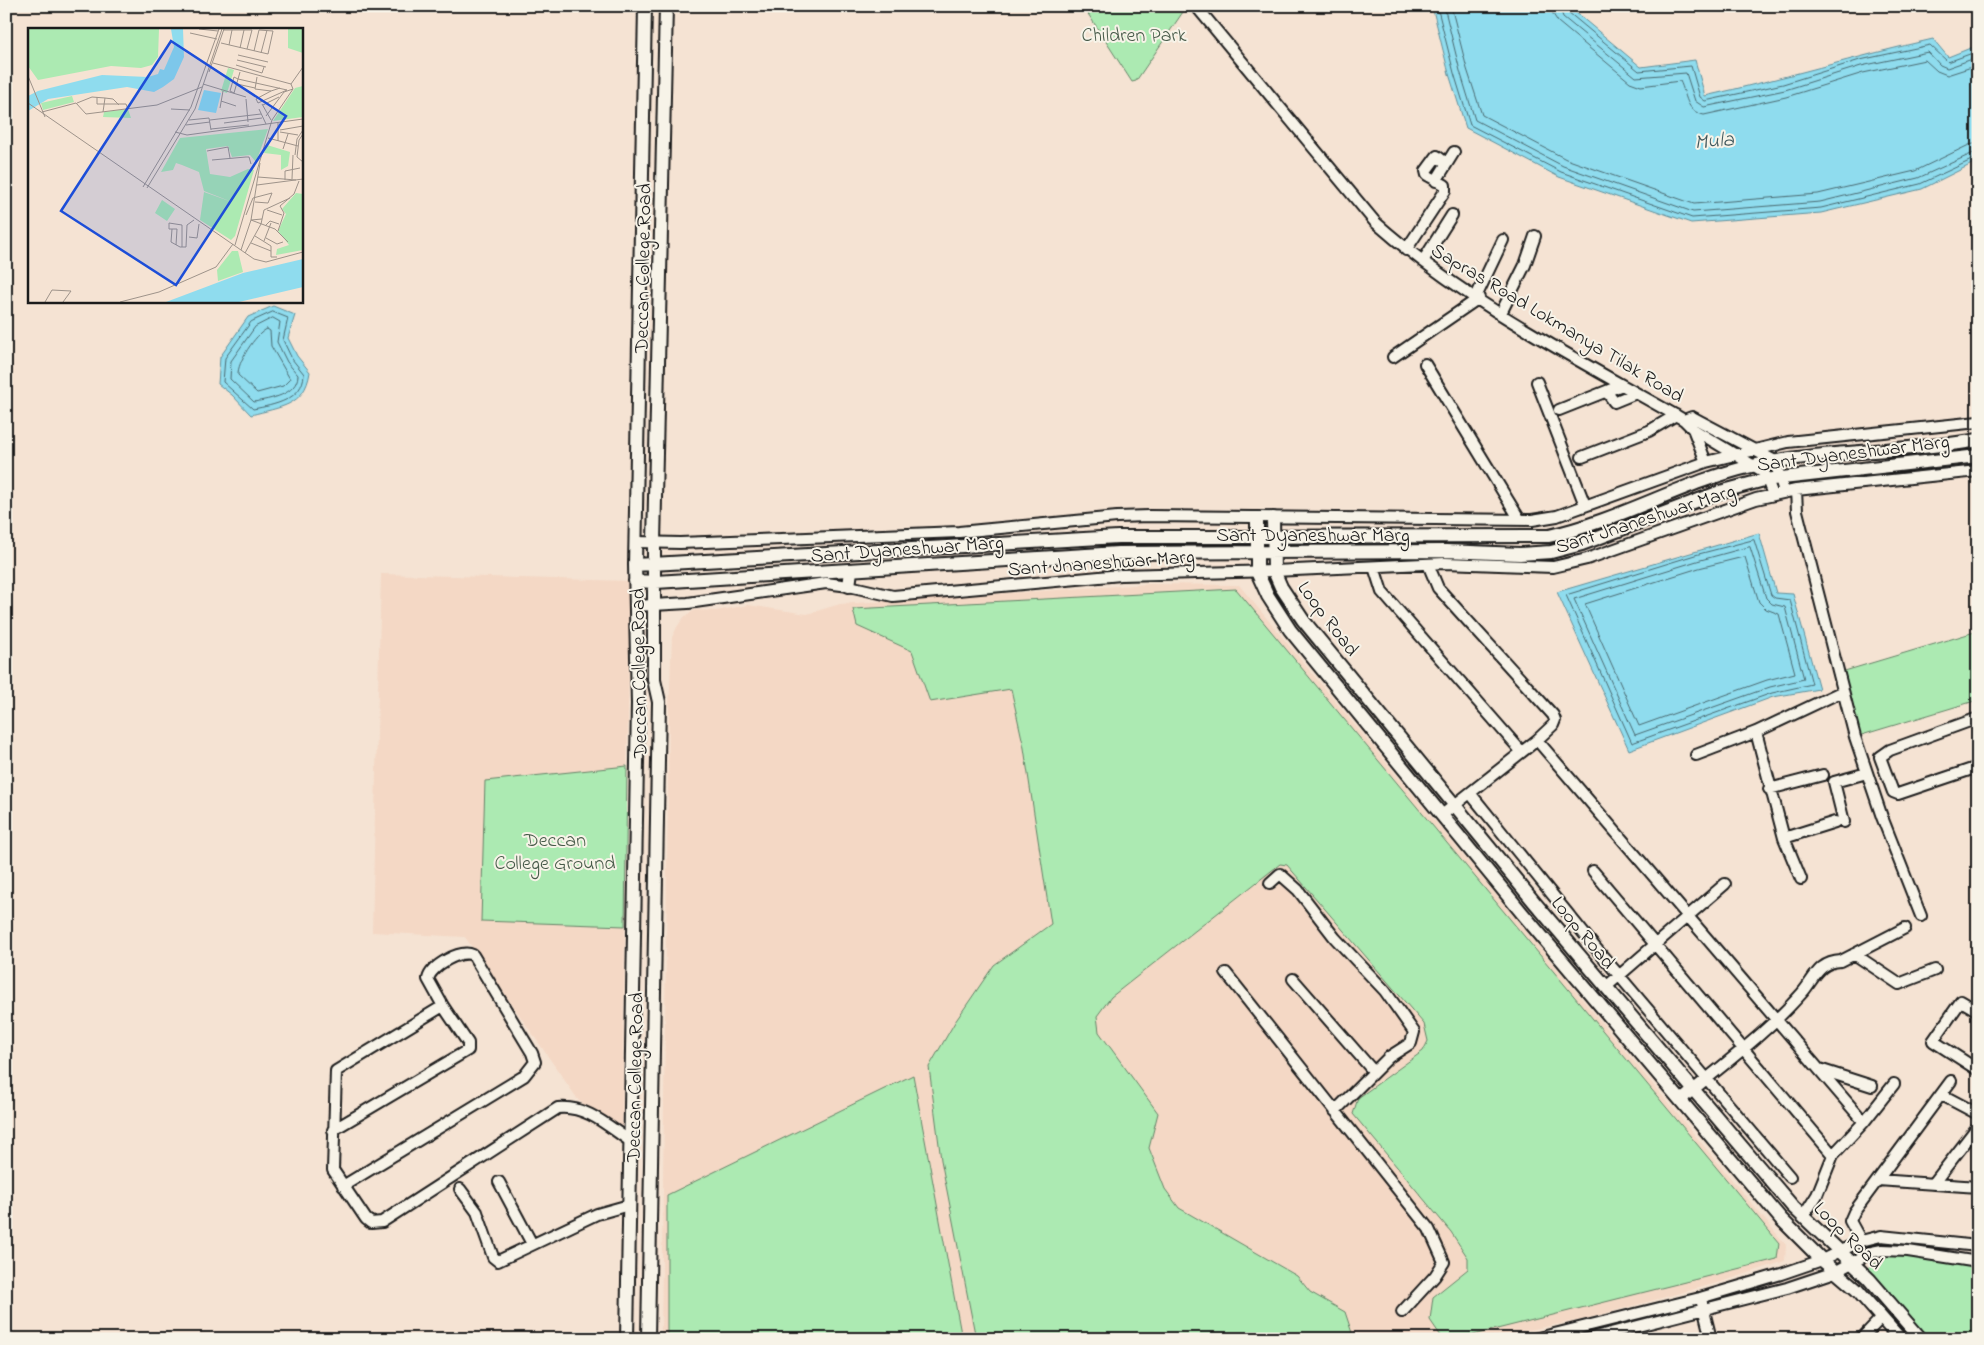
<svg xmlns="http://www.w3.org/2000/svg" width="1984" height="1345" font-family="'Indie Flower',sans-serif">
  <rect width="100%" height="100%" fill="#f5e3d3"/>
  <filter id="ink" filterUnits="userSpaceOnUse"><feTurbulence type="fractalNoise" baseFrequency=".02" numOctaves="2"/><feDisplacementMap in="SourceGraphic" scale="10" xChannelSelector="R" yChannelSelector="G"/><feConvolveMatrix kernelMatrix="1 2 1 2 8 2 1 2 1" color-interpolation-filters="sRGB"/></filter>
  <g filter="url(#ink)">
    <path fill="#f4d8c5" d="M381,574L630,581L622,1130L579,1101L465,937L372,932Z
      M1149,584L1239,585L1786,1245L1785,1261L1724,1281L1581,1320L1481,1339H661L669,710L672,637L677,627L684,617L695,610L716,611L748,605L807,614L840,604Z"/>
    <path fill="#aceab2" stroke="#648367" d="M1083,6H1187L1136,81L1132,82Z
      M1236,589L1779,1243L1777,1259L1457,1339H1443L1430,1320L1433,1297L1468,1269V1258L1451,1232L1353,1114L1358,1098L1423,1051L1428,1041L1424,1024L1287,865L1280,864L1111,997L1097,1016L1099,1032L1158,1113L1149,1148L1165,1189L1179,1208L1297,1276L1310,1292L1345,1312L1354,1339H976L941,1160L929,1067L955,1022L994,965L1051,924L1024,748L1011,689L930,702L912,651L857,626L853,609Z
      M1978,631V700L1855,737L1838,673Z
      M627,766L625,926L481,921L485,781Z
      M913,1075L962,1339H667V1195Z
      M1894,1252L1978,1264V1339H1930L1868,1268Z"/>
    <path fill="#8fdcee" stroke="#618f9a" d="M1432,6H1568L1641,67L1695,60L1705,96C1782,79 1857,56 1933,39L1948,57L1978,45V161L1922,189L1821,213L1691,223L1559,177L1466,128L1449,74Z
      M273,306L295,315L288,338L297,356L310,372C305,407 279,407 251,415L232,395L218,384L220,357L248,317Z
      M1759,533L1776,593L1793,594L1819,689L1773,697L1629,750L1557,592Z"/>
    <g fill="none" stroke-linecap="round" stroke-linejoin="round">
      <path stroke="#4a6970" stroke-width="1" d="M1437,6L1454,73L1470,125L1561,172L1692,218L1821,208L1920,184L1978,157
        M1444,6L1460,71L1475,120L1563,166L1693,212L1820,202L1918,178L1978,151
        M1451,6L1467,69L1482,115L1566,159L1694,204L1818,194L1915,171L1969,145L1978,143
        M1552,6L1553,14L1558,22L1630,82L1641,86L1680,81C1687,95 1685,111 1704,115L1786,97L1863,73L1925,60L1937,71L1947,75L1978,65
        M1559,6L1563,17L1636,77L1686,73L1695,101L1704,107L1785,90L1861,66L1928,52L1940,65L1947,68L1978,57
        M1566,6L1568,12L1639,71L1691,66L1700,97L1705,101L1783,84L1860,60L1930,45L1948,62L1978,51
        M273,312L288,318L283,340L292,359L304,374C303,400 274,405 253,409L223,382L225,358L251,322Z
        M273,318L280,322L277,342L287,362L298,375C297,395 270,399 254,402L230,379L231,361L255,327Z
        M267,329L270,331L271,346L290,379L283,386L257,393L238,375C237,363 255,334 267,329Z
        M1754,540L1771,595L1775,598L1790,600L1812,684L1772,693L1632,743L1566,595L1695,555Z
        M1750,547L1766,598L1772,604L1785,607L1804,679L1770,687L1635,735L1574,599L1697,561Z
        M1745,557L1759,602L1766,609L1779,614L1795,673L1767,680L1639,726L1585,604L1699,568Z"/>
      <g stroke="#1c1c1c" stroke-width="14">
        <path id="minor" d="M1196,6L1375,222C1466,303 1579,360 1684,420L1693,429L1764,472L1773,495
          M1436,181L1454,152
          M1406,250L1445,191V185L1427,175L1426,171L1437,156L1446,163
          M1423,261L1452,215
          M1476,297L1503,240
          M1501,313L1525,265L1535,236
          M1393,357L1479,298
          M1425,364L1520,520
          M1537,382L1585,505
          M1607,392L1614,402L1636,393
          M1559,410L1622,385
          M1684,420L1692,417L1775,461L1784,492
          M1693,429L1706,462
          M1582,457L1649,431L1676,415
          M1796,490L1797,511L1855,737L1882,817L1921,916
          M636,542L680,543L959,532L1117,517L1149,516L1532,520L1557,516L1706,462L1788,442L1978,422
          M1428,564L1438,588L1553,715L1555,720L1553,725L1537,740L1442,815
          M1374,567L1382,592L1521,751
          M636,606L688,603L826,583L849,586L893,596L1121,575L1274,571L1445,563L1553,567L1587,559L1756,499L1796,490L1978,471
          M1978,718L1890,750L1880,757L1893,792L1898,794L1978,767
          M1756,732L1784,838L1801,879
          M1537,740L1864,1122
          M1696,755L1756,732L1843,691
          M1769,789L1823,775
          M1470,793L1594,946L1790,1177
          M1844,822L1834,782L1867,773
          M1784,838L1835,822
          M1593,871L1833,1155
          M1270,883L1280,874L1298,890L1335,938L1385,991L1414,1032L1411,1043L1389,1057L1335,1111
          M1854,954L1899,984L1935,970
          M1226,973L1429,1229L1444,1262L1435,1276L1402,1312
          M1293,979L1374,1072
          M1606,987L1725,884
          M443,1006L336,1071L333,1170L366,1219L371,1223L382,1222L558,1108C586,1105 608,1126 630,1141
          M1978,1011L1961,1001L1933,1041L1978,1070
          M1819,1069L1872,1086
          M1942,1095L1978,1114
          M1681,1100C1721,1066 1767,1033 1802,993C1815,978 1818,962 1841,961L1905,928
          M333,1130L468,1050V1043L443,1006L428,979C431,966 460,949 473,955L532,1053L535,1062L524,1076L343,1186
          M1878,1180L1978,1187
          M499,1182L532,1244
          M1933,1184L1978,1126
          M460,1189L477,1212L493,1257L498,1261L597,1214L629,1205
          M1803,1217L1817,1195L1833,1155L1864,1122L1894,1084
          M1861,1241L1850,1221L1854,1212L1951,1081
          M1702,1303L1711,1339
          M1534,1339L1700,1298L1781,1274L1822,1260L1861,1241L1881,1236L1978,1246
          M1587,1339L1787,1288L1835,1272L1872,1252L1882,1250L1908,1251L1978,1262
          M1861,1339L1881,1318"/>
      </g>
      <g stroke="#1c1c1c" stroke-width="16">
        <path id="major" d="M1257,518V572L1268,596L1290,630L1522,913L1781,1219L1822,1260L1857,1290L1900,1339
          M1273,518L1274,571L1281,587L1303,620L1535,903L1793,1207L1869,1279L1921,1339
          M635,565L1118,537L1549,536C1619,521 1682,482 1752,466C1826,449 1904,453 1978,440
          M635,581L656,582L1118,553L1446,551L1520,554L1551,552L1582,544L1720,492L1764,480L1978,456
          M849,586L851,571
          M627,1339L638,704L635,565L645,6
          M648,1339L659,702L654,680V543L666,6"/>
      </g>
      <use href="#minor" stroke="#f7f3e8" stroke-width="10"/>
      <use href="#major" stroke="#f7f3e8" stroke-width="12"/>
    </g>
  </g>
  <g text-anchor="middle" stroke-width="4" stroke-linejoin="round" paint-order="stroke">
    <g font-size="20" fill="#475a49" stroke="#f7f3e8">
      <text x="1134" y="41">Children Park</text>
      <text x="555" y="846">Deccan<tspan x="555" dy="23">College Ground</tspan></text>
    </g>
    <g font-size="20" fill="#1c1c1c" stroke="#f7f3e8">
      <text transform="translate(642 268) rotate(-89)" y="7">Deccan College Road</text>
      <text transform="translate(1558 322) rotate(31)" y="7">Sapras Road Lokmanya Tilak Road</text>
      <text transform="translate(1853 452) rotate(-7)" y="7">Sant Dyaneshwar Marg</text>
      <text transform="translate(1645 518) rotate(-18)" y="7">Sant Jnaneshwar Marg</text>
      <text x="1313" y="541">Sant Dyaneshwar Marg</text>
      <text transform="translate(907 548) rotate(-4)" y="7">Sant Dyaneshwar Marg</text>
      <text transform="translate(1101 562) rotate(-4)" y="7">Sant Jnaneshwar Marg</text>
      <text transform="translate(1329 618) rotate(53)" y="7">Loop Road</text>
      <text transform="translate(638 673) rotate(-91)" y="7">Deccan College Road</text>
      <text transform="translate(1584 932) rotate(50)" y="7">Loop Road</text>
      <text transform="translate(634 1077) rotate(-89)" y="7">Deccan College Road</text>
      <text transform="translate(1849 1235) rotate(44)" y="7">Loop Road</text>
    </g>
    <g font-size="21" font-style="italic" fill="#3e565b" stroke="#f7f3e8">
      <text transform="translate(1714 140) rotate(-5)" y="7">Mula</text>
    </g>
  </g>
  <g transform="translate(28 28)">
    <rect width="275" height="275" fill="#f5e3d3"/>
    <path d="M0,1H131L130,29L124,37L113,40L83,38L10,52L0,38ZM260,1H275V25L260,20ZM200,40L206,42L199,65L193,63ZM275,58V89L245,93L267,60ZM44,68L46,74L15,82L13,75ZM100,81L103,90L75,89L76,84ZM240,101L228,134L222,127L204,129L200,118L178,121L182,146L202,149L220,141L226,142L207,208L203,212L172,192L176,164L204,174L176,163L171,144L154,137L148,135L145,142L133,144L152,110ZM239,117L262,124L260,138L253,142V127L236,125ZM268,165L275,166V222L248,227L249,221L261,217L250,203L258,186L254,181ZM134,172L147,181L139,193L127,185ZM204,223H210L215,244L190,253L189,242Z" fill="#aceab2"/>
    <path d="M143,1H155L156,29L146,51L135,59L126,64L99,59L20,71L0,83V68L10,63L74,47L120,49L130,46L132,41L136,42L146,19ZM176,62L193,65L188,85L170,82ZM275,231V259L211,274H138L215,245Z" fill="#8fdcee"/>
    <path fill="none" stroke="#9e938a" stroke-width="1" d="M171,1L190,3M196,2H224L219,21M162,5L189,11M193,15L240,26L245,3L231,2L226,23M201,17L204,2M212,20L216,2M233,25L239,2M210,27L240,34M209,32L238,39M185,35L263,56L265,61M208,37L234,45L236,39M181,44L196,1M0,48L17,89M229,49L227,61L243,63L252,60M175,56L218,69M209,56L227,60M263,56L275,39M206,65L210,51L259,62L230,75L228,71L243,63M206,65L202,63L206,49L210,51L212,44M69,69V76H98L100,81M218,71L220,94M193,73L208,78M0,75L226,231L238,234L275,224M49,75L64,69L77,70M234,76L243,92M235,77L251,69M192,80L195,63M143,81L162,82M231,81L238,96M14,84L48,75L58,86L129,77L174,59M75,84L77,70L85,71L91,77M238,88L256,64L265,61M161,92L181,90L183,102M182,92L233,86M196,95L234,90M158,97L182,94M183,101L221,97M252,102L275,98M147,104L159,107L275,91M252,104L270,107M240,110L270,118M250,113V95M255,121L260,106M179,123L200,119L202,130M267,127L269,111L275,102M184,132L218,129H221L223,136M275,134L269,129L271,112L275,106M232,135L223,192L247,201L260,214M230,149L268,152M264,151L265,127M257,152V143L272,140M229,157L275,151M115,159L163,79L191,1M119,160L167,81L194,1M239,182L254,187M218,187L225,170L244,165L240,175L227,174M237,198L242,193L251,196M144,201L143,214L152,219H158L159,197L166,192M250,203L256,185L252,178L266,166L271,153M227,208L243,218V229H249M161,209L169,210L171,196M238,210L249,216L255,214M236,213L243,195M223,215L243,223M148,217L149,201H141V195L154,197V219M207,217L244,92L265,61M213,222L223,192L234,191M217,225L233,196L236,182L262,170M17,274L24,262L43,263L35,274M92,274L131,264L188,239L205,216"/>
    <path fill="#1d4ed8" fill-opacity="0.15" stroke="#1d4ed8" stroke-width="2.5" d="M143,13L258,88L148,257L33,183Z"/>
    <rect width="275" height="275" fill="none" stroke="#1c1c1c" stroke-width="2.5"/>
  </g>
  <rect width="1984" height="1345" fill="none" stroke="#f7f3e8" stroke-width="25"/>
  <rect x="12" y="12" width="1959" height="1320" fill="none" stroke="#1c1c1c" stroke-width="2" filter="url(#ink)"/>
</svg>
